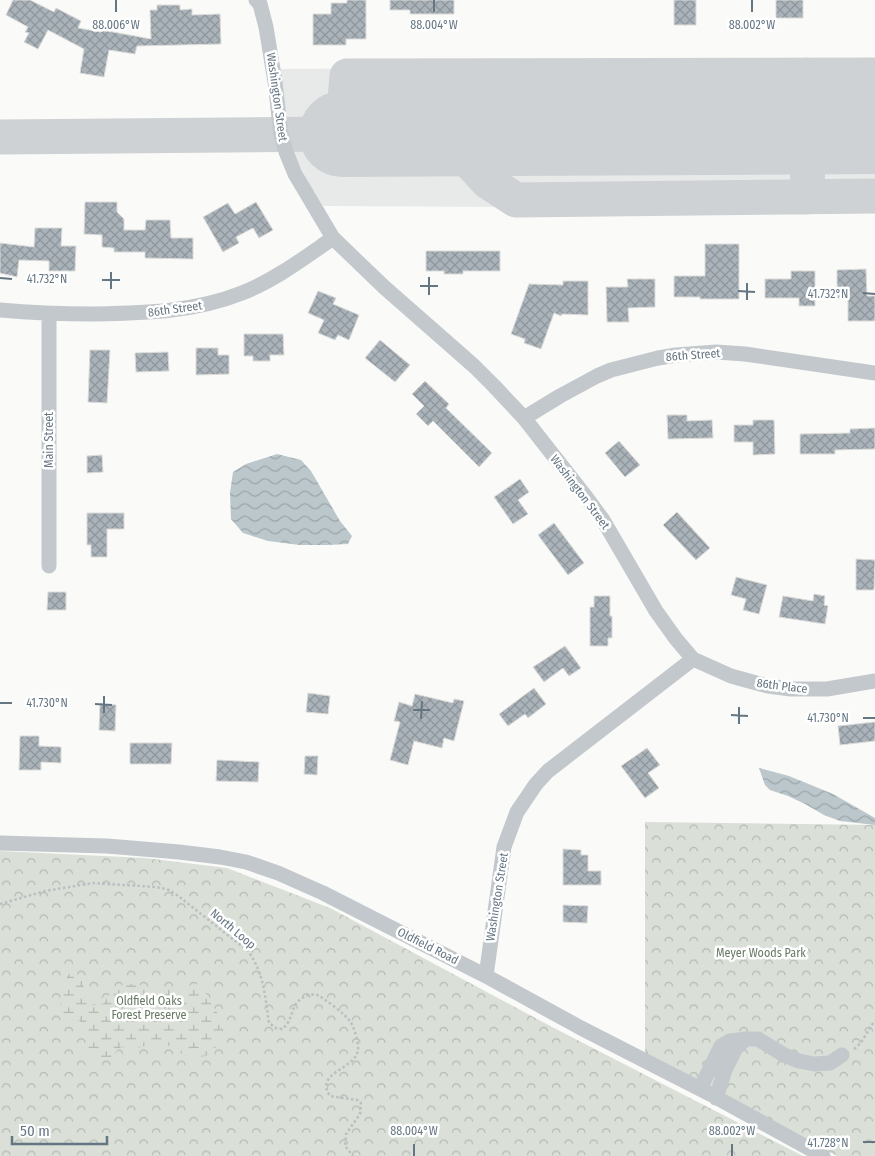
<svg xmlns="http://www.w3.org/2000/svg" width="875" height="1156" font-family="'Fira Sans Condensed',sans-serif">
  <defs>
    <pattern id="forest-crowns" width="20" height="18" patternUnits="userSpaceOnUse" patternTransform="scale(1.25)"><rect width="20" height="18" fill="#dadfd7"/><path d="M2 6a3 3 0 1 1 6 0M12 15a3 3 0 1 1 6 0" fill="none" stroke="#b4b9b4"/></pattern>
    <pattern id="wetland-marsh" width="20" height="14" patternUnits="userSpaceOnUse" patternTransform="scale(1.25)"><rect width="20" height="14" fill="#dadfd7"/><path d="M1 5h8M5 5V1M11 12h8M15 12V8" fill="none" stroke="#b4b9b4"/></pattern>
    <pattern id="water-waves" width="16" height="10" patternUnits="userSpaceOnUse" patternTransform="scale(1.25)"><rect width="16" height="10" fill="#bbc7cb"/><path d="M0 5q4-4 8 0t8 0" fill="none" stroke="#9ca6aa"/></pattern>
    <pattern id="building-cross-hatch" width="8" height="8" patternUnits="userSpaceOnUse" patternTransform="scale(1.25)"><rect width="8" height="8" fill="#aab3b9"/><path d="M0 0l8 8M0 8l8-8" fill="none" stroke="#8e969c"/></pattern>
  </defs>
  <rect width="100%" height="100%" fill="#fafaf8"/>
  <path fill="#e8e9e9" d="M875,65V204L505,207L323,206L308,182L292,150L284,109L280,69Z"/>
  <path fill="url(#forest-crowns)" d="M645,822L875,825V1156H837L645,1056Z
    M0,851L145,858L227,868L330,908L554,1028L803,1156H0Z"/>
  <path fill="url(#wetland-marsh)" d="M70,972H75C77,974 80,976 81,978C88,991 80,1012 104,1003C113,985 125,981 145,986L146,993L123,999L115,1007C117,1015 126,1018 135,1017C142,1016 135,1015 142,1014C144,1013 148,1014 151,1015C158,1016 163,1012 168,1006L163,1002L156,998L155,993L158,989H181L191,985L198,984L204,990L218,1014L222,1026L215,1049L209,1055L192,1059L182,1054L174,1047L164,1044H153L140,1047L135,1050L121,1047L116,1051L114,1057C104,1060 96,1060 86,1056L84,1052C86,1047 89,1031 87,1027C83,1022 70,1016 64,1016C56,1003 62,984 70,972Z"/>
  <path fill="url(#water-waves)" d="M277,454L301,460L311,471L340,521L352,536L348,544L326,545H300L268,541L243,533L231,519L230,493L233,472L246,464Z
    M759,768L789,776L833,794L875,818V825L840,821L824,815L805,804L788,796L770,790L765,785Z"/>
  <g fill="none" stroke-linecap="round" stroke-linejoin="round">
    <path stroke="#ced2d4" stroke-width="35" d="M805,75L808,197
      M443,133L487,181L516,200L875,196
      M0,137L342,134L347,76L875,75"/>
    <path stroke="#ced2d4" stroke-width="86" d="M342,134L875,131"/>
  </g>
  <path fill="url(#building-cross-hatch)" stroke="#dcdcda" d="M13,0H30L54,12L56,8L81,21L78,28L101,32L102,30L151,39L150,10H157V5H180V10L192,9V15L220,14L221,44L137,46L135,54L109,50L104,77L80,73L84,49L48,30L38,49L24,42L29,33L25,32L28,27L6,15Z
    M347,0H366V39H346V45H313V14H331V3H347Z
    M390,0H454V14H410V10H390Z
    M674,0H696V25H674Z
    M776,0H803V18H776Z
    M85,202H117V212L124,219V230H145L146,220H170L171,238H193V259L145,258V252H114V248L102,247V235L84,234Z
    M256,202L273,230L259,238L253,228L236,237L239,243L223,252L203,217L228,203L235,214Z
    M35,228H62L61,246H76L75,271H49V261L19,260L17,277L0,273V243L34,247Z
    M705,244H739V299H700V297H674V276H705Z
    M426,251H500V271H463V274H444V271H426Z
    M866,269L867,296H875V321H848V298H837V270Z
    M791,271H815V306H799V298H765V279H791Z
    M627,279H655V307L628,308L629,322H607L606,287H628Z
    M563,281H588V315L562,314L561,316L554,313L541,349L524,343L525,339L511,334L529,284L563,285Z
    M318,291L336,298L333,304L359,315L349,340L338,335L335,340L318,333L324,320L308,313Z
    M244,334H283L284,355H270V361H253V356H244Z
    M380,340L410,365L395,382L365,358Z
    M196,348H218V355H229V374L196,375Z
    M90,350H110L107,403L88,402Z
    M168,352L169,371L136,372L135,353Z
    M425,381L449,404L446,408L492,453L479,467L433,421L428,426L416,414L424,406L412,394Z
    M667,415H687V421L712,420L713,438L668,439Z
    M753,420H774L775,454L753,455V442H734V425H753Z
    M875,428V449L835,450V454H800V434L850,433V429Z
    M619,441L640,465L625,477L605,453Z
    M102,455L103,472L87,473V456Z
    M520,479L529,492L518,500L528,514L513,524L494,497Z
    M677,512L710,548L696,560L663,525Z
    M87,513H124V529H107V557H91V545H87Z
    M554,523L584,563L568,575L538,535Z
    M856,559L875,560L874,590H856Z
    M736,577L767,585L759,614L743,610L746,599L731,595Z
    M48,592H66V610H47Z
    M814,594L825,596L824,605L828,606L825,624L779,617L783,596L813,601Z
    M594,596H610V616H612V638H608V646H590V607H594Z
    M565,646L581,668L569,676L563,668L544,682L533,667Z
    M534,688L546,704L528,718L525,714L508,726L499,714Z
    M308,693L330,696L328,714L306,712Z
    M415,694L453,703L454,699L464,701L454,741L444,738L442,748L414,741L408,765L390,760L400,722L394,721L399,702L412,706Z
    M100,704L116,705L115,731L99,730Z
    M875,722V741L840,745L838,726Z
    M20,736H39V746L61,747V763L41,762V770H19Z
    M130,743H172L171,764H130Z
    M647,748L660,765L648,773L659,788L645,798L621,766Z
    M305,756H318L317,775L304,774Z
    M217,760L259,762L258,782L216,781Z
    M563,849L581,850V855H588V871H601V885H563Z
    M563,905L588,906L587,923L563,922Z"/>
  <g fill="none" stroke-linecap="round" stroke-linejoin="round">
    <path stroke="#bbbfc2" stroke-width="2.5" stroke-dasharray="2.5 2.5" stroke-linecap="butt" d="M0,904L45,891L93,883L155,887L167,889L177,895L248,951C264,973 265,996 269,1023L276,1028L282,1029C284,1027 286,1026 287,1024C295,1012 290,1004 306,996C308,995 313,994 317,995C323,997 347,1016 350,1021C354,1027 359,1043 358,1050C355,1070 314,1072 330,1096L357,1100L361,1103L360,1114L346,1134L345,1146L353,1156
      M854,1049C864,1042 867,1030 875,1021"/>
    <path stroke="#c3c8cc" stroke-width="15" d="M256,0L260,4L266,27L275,82L281,135L286,152L295,174L333,238L384,287L474,366L494,386L524,418L586,497L603,520L656,611L676,639L693,659L731,676L749,681L768,686L791,689H827L875,681
      M0,310C32,313 63,314 95,314C146,313 194,312 242,293C275,280 304,258 333,238
      M49,314V566
      M524,418L560,396L597,376L611,370L658,358L676,355L716,352L745,354L875,373
      M0,843L107,846L179,852L220,857L246,862L278,873L323,893L486,976L581,1028L710,1094L823,1156
      M486,976L504,847L517,812L536,784L548,771L693,659
      M700,1089L721,1046L730,1041L746,1039H758L784,1055L799,1061L814,1064L830,1063L842,1055
      M716,1098L725,1070L736,1048L746,1039"/>
  </g>
  <path fill="none" stroke="#657683" stroke-width="2" d="M116,12V0M434,12V0M752,12V0M0,278L12,279M102,280H120M420,286H438M111,289V272M738,291L755,292M863,293L875,294M429,295V277M747,300V283M0,703H12M95,704L112,705M413,710H430M104,713V696M731,715L748,716M863,718H875M421,719L422,701M739,724V707M863,1142H875M414,1156V1144M732,1156V1144"/>
  <g text-anchor="middle" stroke-width="5" stroke-linejoin="round" paint-order="stroke">
    <g font-size="12" fill="#657683" stroke="#fff">
      <text transform="translate(277 97) rotate(82)" y="4">Washington Street</text>
      <text transform="translate(175 309) rotate(-8)" y="4">86th Street</text>
      <text transform="translate(693 355) rotate(-4)" y="4">86th Street</text>
      <text transform="translate(49 440) rotate(-90)" y="4">Main Street</text>
      <text transform="translate(580 492) rotate(53)" y="4">Washington Street</text>
      <text transform="translate(782 686) rotate(7)" y="4">86th Place</text>
      <text transform="translate(497 897) rotate(-81)" y="4">Washington Street</text>
      <text transform="translate(233 929) rotate(40)" y="4">North Loop</text>
      <text transform="translate(428 946) rotate(27)" y="4">Oldfield Road</text>
    </g>
    <g font-size="12" fill="#687a64" stroke="#fff">
      <text x="761" y="957">Meyer Woods Park</text>
      <text x="149" y="1005">Oldfield Oaks<tspan x="149" dy="14">Forest Preserve</tspan></text>
    </g>
  </g>
  <g font-size="12" text-anchor="middle" fill="#657683" stroke="#fff" stroke-width="5" stroke-linejoin="round" paint-order="stroke">
    <text x="116" y="29">88.006°W</text>
    <text x="434" y="29">88.004°W</text>
    <text x="752" y="29">88.002°W</text>
    <text x="47" y="283">41.732°N</text>
    <text x="828" y="298">41.732°N</text>
    <text x="47" y="707">41.730°N</text>
    <text x="828" y="722">41.730°N</text>
    <text x="414" y="1135">88.004°W</text>
    <text x="732" y="1135">88.002°W</text>
    <text x="828" y="1147">41.728°N</text>
  </g>
  <path d="M12 1136v8h95v-8" fill="none" stroke="#657683" stroke-width="2.5"/>
  <text x="20" y="1136" font-size="15" fill="#657683" stroke="#ffffff" stroke-width="4" paint-order="stroke">50 m</text>
</svg>
